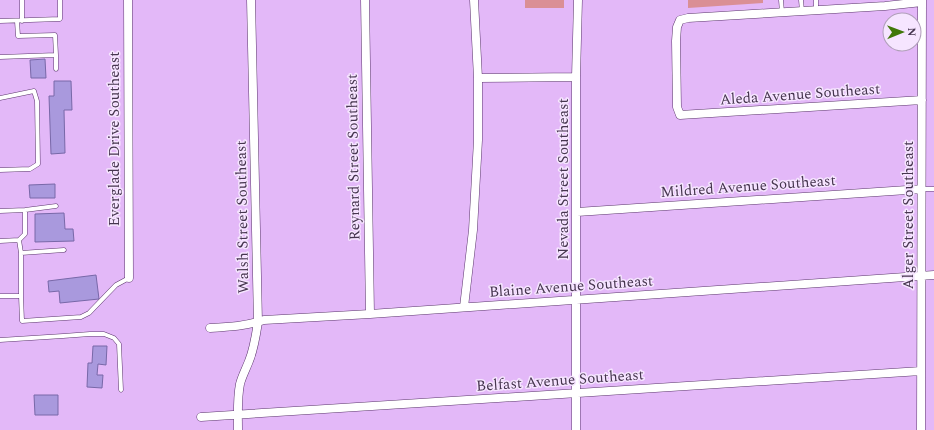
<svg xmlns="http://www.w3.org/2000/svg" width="934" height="430" font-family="Spectral,serif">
  <rect width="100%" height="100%" fill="#e3b8f8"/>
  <path fill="#da8f95" d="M525,0H564V8H525Z
    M688,0H763V3L688,8Z"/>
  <path fill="#a999dd" stroke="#7868a8" d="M45,59L46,78H31L30,60Z
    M54,81H71L72,110H64L65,153L51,154L49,96H54Z
    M55,184V198H30L29,185Z
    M64,213L65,229H73L74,241L35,242V214Z
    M96,275L99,299L60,303L59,291L49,292L48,281Z
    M93,346H107L106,365L98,364L97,375H103L102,388L87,387L88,363H92Z
    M34,395H58V415H35Z"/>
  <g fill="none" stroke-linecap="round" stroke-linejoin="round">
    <g stroke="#5b366c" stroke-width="5">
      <path id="service" d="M22,0V21
        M781,0L782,12
        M801,0L802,11
        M816,0V10
        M0,21L60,19V0
        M17,21L18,36L55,35L56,55
        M0,57L56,55V69
        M0,98L34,91L37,101L38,164L30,169L0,170
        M922,189H934
        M0,211L25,210L56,206
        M19,240L25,234V210
        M0,241L19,240L21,253
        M64,250L21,253V296L22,321L81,317L89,313L116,285L129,278
        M0,296H21
        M0,340L63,336L90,334H104L114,338L119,344L121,390"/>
    </g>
    <g stroke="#5b366c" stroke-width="9">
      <path id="minor" d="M128,0L129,278
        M365,0L370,314
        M922,2L885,6L688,18L680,20L677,27L676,41L677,107L680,115L922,100
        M478,78L576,77
        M577,212L922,189
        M464,307L473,230L478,140V78L474,0
        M210,328C229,327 247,326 264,320L370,314L934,275
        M201,417L921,371
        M238,430C238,415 237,399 240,384C242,376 246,369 249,361C254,349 256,335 258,322L251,0
        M576,430V77L578,0
        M921,430L922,0"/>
    </g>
    <use href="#service" stroke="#fff" stroke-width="4"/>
    <use href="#minor" stroke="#fff" stroke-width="8"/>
  </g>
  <g text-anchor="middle" stroke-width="3" stroke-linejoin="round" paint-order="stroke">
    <g font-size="15" fill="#46354f" stroke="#f6e5ff">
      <text transform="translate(800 94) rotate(-4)" y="5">Aleda Avenue Southeast</text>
      <text transform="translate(114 139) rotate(-90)" y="5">Everglade Drive Southeast</text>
      <text transform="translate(353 157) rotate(-91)" y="5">Reynard Street Southeast</text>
      <text transform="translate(563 179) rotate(-90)" y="5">Nevada Street Southeast</text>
      <text transform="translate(748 186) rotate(-4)" y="5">Mildred Avenue Southeast</text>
      <text transform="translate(908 215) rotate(-90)" y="5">Alger Street Southeast</text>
      <text transform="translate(242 217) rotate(-91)" y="5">Walsh Street Southeast</text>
      <text transform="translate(571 286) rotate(-4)" y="5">Blaine Avenue Southeast</text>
      <text transform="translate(560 380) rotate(-4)" y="5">Belfast Avenue Southeast</text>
    </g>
  </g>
  <g transform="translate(902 32) rotate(89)"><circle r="19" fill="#f6e5ff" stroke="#b09fb9"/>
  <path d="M0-3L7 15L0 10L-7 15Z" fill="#417809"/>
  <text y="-6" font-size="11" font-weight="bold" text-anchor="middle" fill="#46354f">N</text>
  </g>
</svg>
